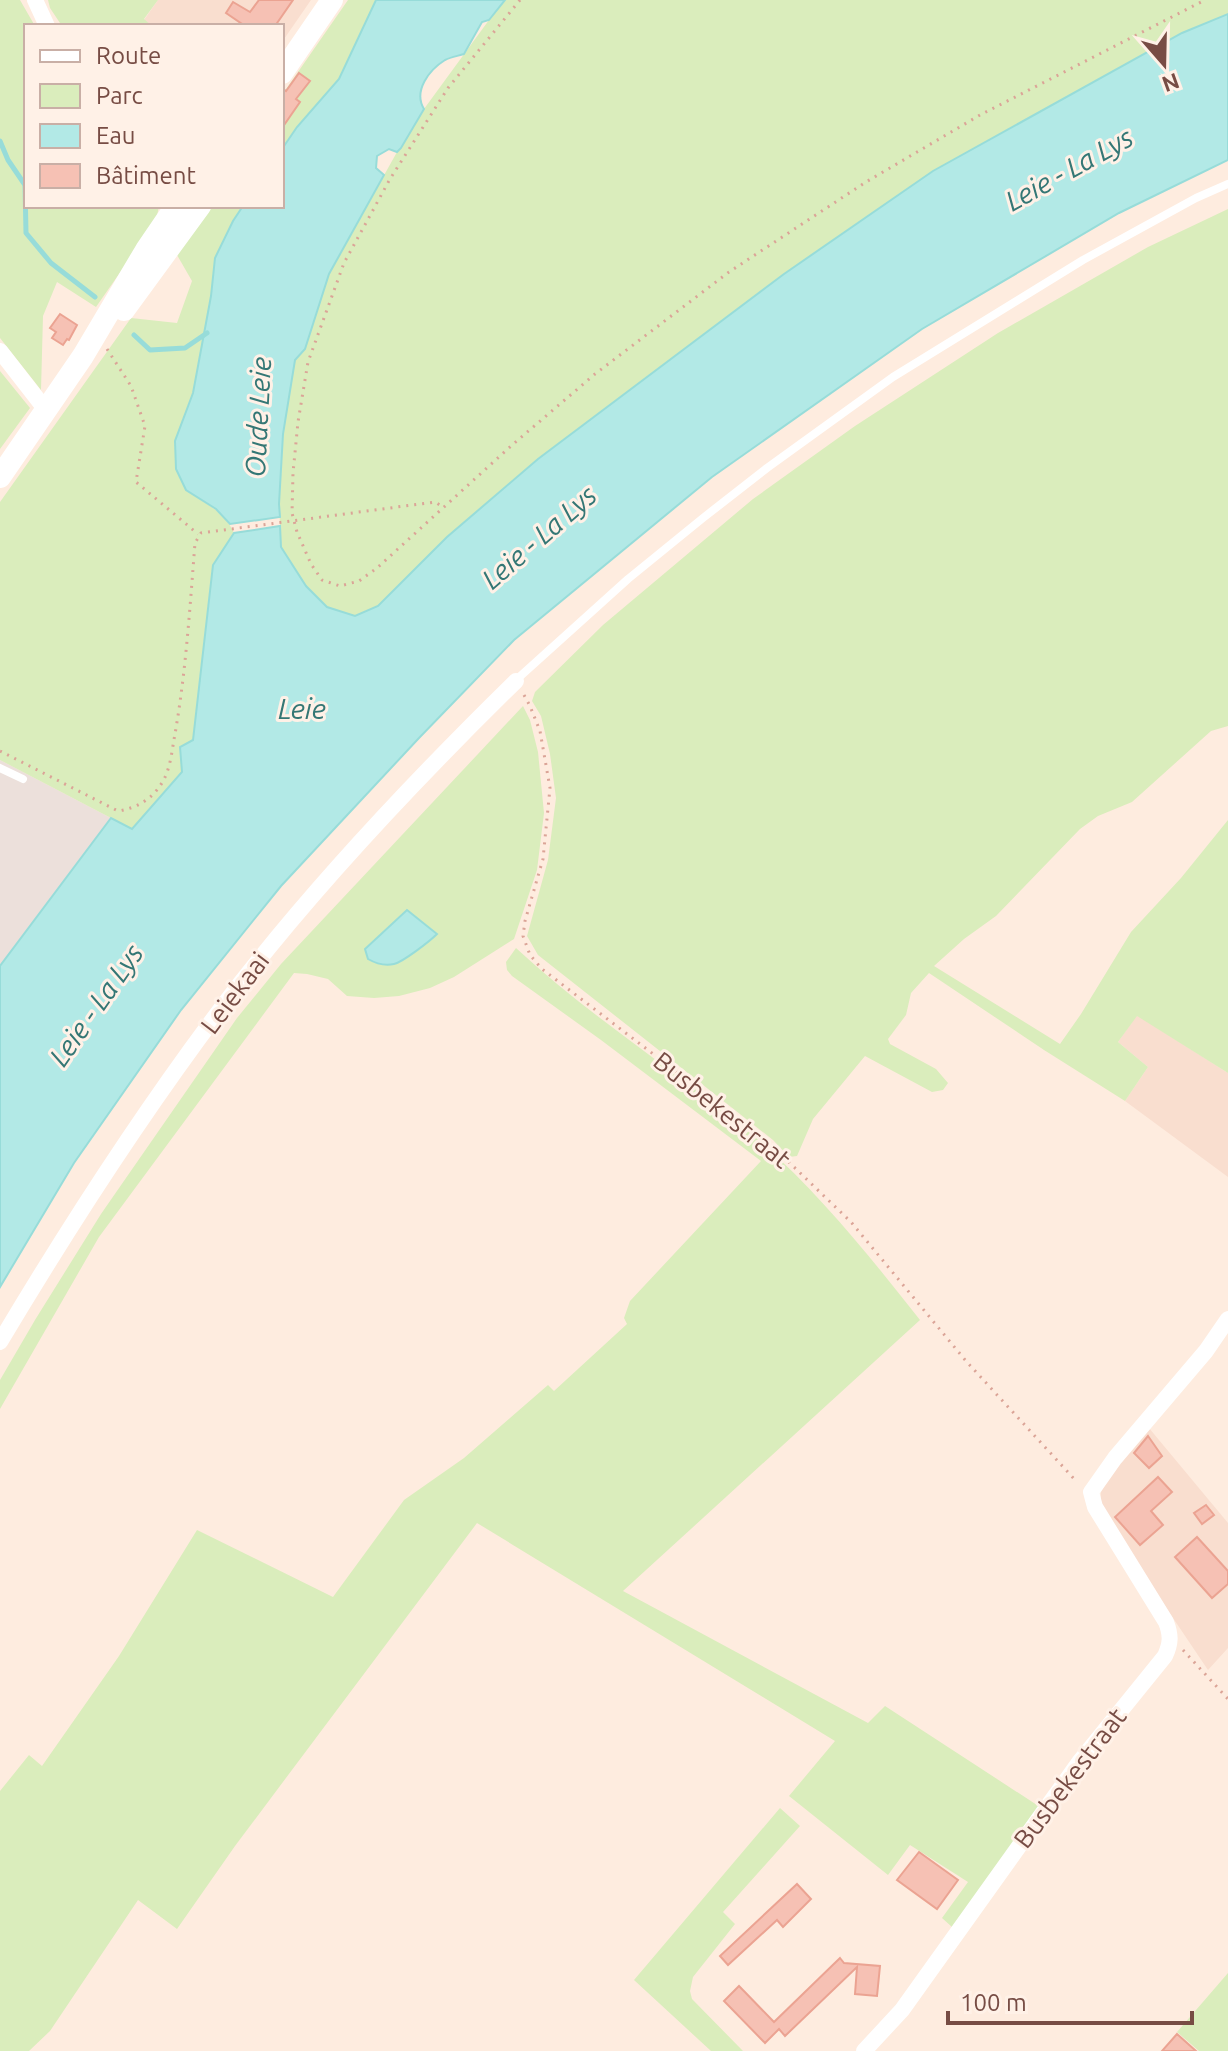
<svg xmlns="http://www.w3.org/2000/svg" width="1228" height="2051" font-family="Ubuntu,sans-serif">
  <rect width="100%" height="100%" fill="#feecdf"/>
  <path fill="#f9decf" d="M158,0H311L282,42V26H152L144,20Z
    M1137,1015L1228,1073V1177L1125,1101L1148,1067L1118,1042Z
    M1149,1428L1228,1523V1648L1208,1670L1109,1523L1101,1505V1492L1110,1474Z"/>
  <path fill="#ece0db" d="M0,760L111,818L0,966Z"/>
  <path fill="#daedbc" d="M0,0H20L35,26H26V206H159L156,221L96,307L57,282L43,316L41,390L0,338Z
    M48,0H158L144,19L152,26H62L50,8Z
    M348,0H376L339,79L297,127L282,149V95Z
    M505,0H1228V14L1182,33L933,171L784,274L538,459L447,537L378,606L355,617L327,607L306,586L281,547L279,504L283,434L295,360L305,349L329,274L397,152L424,109L489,20Z
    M213,206H243L233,221L215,258L211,296L193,393L175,441L186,490C204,502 225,512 234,533L213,565L193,740L180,747L182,772L132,829L0,760V502L131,318L177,323L192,281L177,255Z
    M1228,209V726L1211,731L1132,802L1098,816L1080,829L996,916L964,939L934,966L1060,1044L1081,1014L1131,932L1181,878L1228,820V1073L1137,1016L1118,1042L1148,1067L1125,1101L1044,1050L929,973L911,993L906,1015L888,1039L890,1044L936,1069L948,1083L943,1090L932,1092L865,1056L813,1119L797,1156L789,1157L773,1140L538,955L527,936L548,860L556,798L550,754L541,716L532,701L535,692L603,625L753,499L855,426L998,333L1148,247Z
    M0,371L30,408L0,449Z
    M523,706L530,720L538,752L544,813L537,870L514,939L454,977L430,988L399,996L374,998L347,996L328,979L307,974L294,973L99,1237L0,1409V1380L35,1320L101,1214L237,1018L281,964Z
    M516,948C592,1019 682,1074 761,1142C821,1195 871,1258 920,1320L623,1591L868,1723L885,1706L1040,1807L952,1927L942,1918L968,1882L910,1845L888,1875L789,1796L835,1741L477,1523L235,1846L177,1929L138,1900L50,2031L29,2051H0V1791L29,1755L42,1766L119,1656L197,1530L333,1597L404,1500L464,1458L548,1385L554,1391L627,1324L624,1318L630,1301L761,1161L601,1040L512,976L507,970L506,962Z
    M780,1808L800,1826L723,1912L735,1924L693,1977L690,1991L692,1999L743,2051H711L634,1980Z
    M1228,1973V2051H1199L1177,2032Z"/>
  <path fill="#b2e9e6" stroke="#97dcd9" stroke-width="2" d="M376,0H505L489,20L482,22L464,54C458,56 451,57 445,60C429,70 413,91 424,109L401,148L397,152L389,149L377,156L376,168L384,175L329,274L305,349L295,360L283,434L279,504L280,517L230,524L216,509L186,490L176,469L175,441L193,393L211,296L215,258L233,221L243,206H282V149L297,127L339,79Z
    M1228,14V160L1119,213L922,329L712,477L514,640L419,738L281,886L181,1010L74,1163L0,1287V966L111,818L132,829L182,772L180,747L193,740L213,565L234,533L280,526L281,547L306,586L327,607L355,616L378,606L447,537L538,459L784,274L933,171L1182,33Z
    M407,910L437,934C430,941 403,962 394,964C385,966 375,963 368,959L365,949Z"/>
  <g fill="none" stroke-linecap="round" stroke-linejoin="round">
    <path stroke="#97dcd9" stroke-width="5" d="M0,141L8,160L25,185L26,233L51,263L95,297
      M134,335L150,350L185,348L207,333"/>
  </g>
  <path fill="#f6c1b4" stroke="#eba392" stroke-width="2" d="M259,0H293L275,26H240L242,24L226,13L233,2L250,12Z
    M299,73L310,81L296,99L300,102L282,128V88L286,91Z
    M60,314L77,325L69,340L67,339L63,345L52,338L56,332L50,328Z
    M1148,1436L1162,1456L1149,1468L1134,1453Z
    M1158,1477L1172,1492L1151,1511L1163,1525L1140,1545L1115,1517Z
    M1206,1505L1214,1515L1202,1524L1194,1513Z
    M1197,1537L1228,1571V1584L1212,1598L1175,1557Z
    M919,1852L958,1880L937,1909L897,1880Z
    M797,1884L811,1899L783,1927L777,1920L728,1965L720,1956Z
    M840,1958L844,1963L880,1966L877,1996L855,1994L857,1967L785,2036L779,2029L765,2043L724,2001L739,1986L774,2022Z
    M1177,2034L1196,2051H1162Z"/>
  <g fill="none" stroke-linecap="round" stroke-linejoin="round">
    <path stroke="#dba497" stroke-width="3" stroke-dasharray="2 6" stroke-linecap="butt" d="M520,0L448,88L390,179L344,263L308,362L298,422L293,473L292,513L297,532L311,564L322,580L340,586L359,581L377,568L511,446L595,374L729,272L866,182L980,115L1205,0
      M107,349L131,386L145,426L136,482L198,534
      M524,695L530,706L540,731L550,788L543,859L525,921L523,936L530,955L542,969L767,1141L851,1222L966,1361L1077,1482
      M0,751L118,811C137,808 153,799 163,781C171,767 172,749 175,734C186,671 190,606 195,543L201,533L435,502L443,507
      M1183,1650L1228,1699"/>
    <path stroke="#fff" stroke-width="8" d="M516,680L628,579L703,518L767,468L893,377L1083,260L1196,198L1228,184
      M0,768L23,779"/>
    <path stroke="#fff" stroke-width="16" d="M35,0L47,26
      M0,351L46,410
      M0,1342C74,1218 151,1099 239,985C323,877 418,777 516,681
      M864,2051L902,2010L1080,1761L1165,1656C1171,1643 1171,1635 1166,1622L1095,1507L1091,1492L1115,1458L1206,1351L1228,1319"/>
    <path stroke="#fff" stroke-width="22" d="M282,73L332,0
      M124,310L200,206
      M0,477L83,356L146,250L176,206"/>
  </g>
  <g text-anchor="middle" stroke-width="6" stroke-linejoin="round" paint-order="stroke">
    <g font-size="26" fill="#774c44" stroke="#fff1e7">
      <text transform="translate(235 993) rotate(-53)" y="9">Leiekaai</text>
      <text transform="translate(722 1110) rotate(39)" y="9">Busbekestraat</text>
      <text transform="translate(1070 1778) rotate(-53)" y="9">Busbekestraat</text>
    </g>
    <g font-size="28" font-style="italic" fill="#347775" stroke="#fff1e7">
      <text transform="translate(1069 169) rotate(-29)" y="10">Leie - La Lys</text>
      <text transform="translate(258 417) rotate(-87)" y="10">Oude Leie</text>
      <text transform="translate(539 537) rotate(-41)" y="10">Leie - La Lys</text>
      <text x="302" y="719">Leie</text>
      <text transform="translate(96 1005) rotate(-55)" y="10">Leie - La Lys</text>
    </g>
  </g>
  <rect x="24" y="24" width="260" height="184" fill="#fff1e7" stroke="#c9afa6" stroke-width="2"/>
  <rect x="40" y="50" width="40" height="12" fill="#ffffff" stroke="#c9afa6" stroke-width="2"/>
  <text x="96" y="64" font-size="24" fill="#774c44">Route</text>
  <rect x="40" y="84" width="40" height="24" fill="#daedbc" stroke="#c9afa6" stroke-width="2"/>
  <text x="96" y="104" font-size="24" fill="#774c44">Parc</text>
  <rect x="40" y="124" width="40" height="24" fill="#b2e9e6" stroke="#c9afa6" stroke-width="2"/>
  <text x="96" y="144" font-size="24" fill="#774c44">Eau</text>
  <rect x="40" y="164" width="40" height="24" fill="#f6c1b4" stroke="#c9afa6" stroke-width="2"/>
  <text x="96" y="184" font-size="24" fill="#774c44">Bâtiment</text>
  <g transform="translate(1164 64) rotate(160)" stroke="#fff1e7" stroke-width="6" paint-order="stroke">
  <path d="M0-6L14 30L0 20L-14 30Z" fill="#774c44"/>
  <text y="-12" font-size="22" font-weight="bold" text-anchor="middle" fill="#774c44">N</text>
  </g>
  <path d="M948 2011v12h244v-12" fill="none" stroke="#774c44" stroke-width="4"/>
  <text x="960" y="2011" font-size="24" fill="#774c44" stroke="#fff1e7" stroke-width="6" paint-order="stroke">100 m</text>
</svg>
